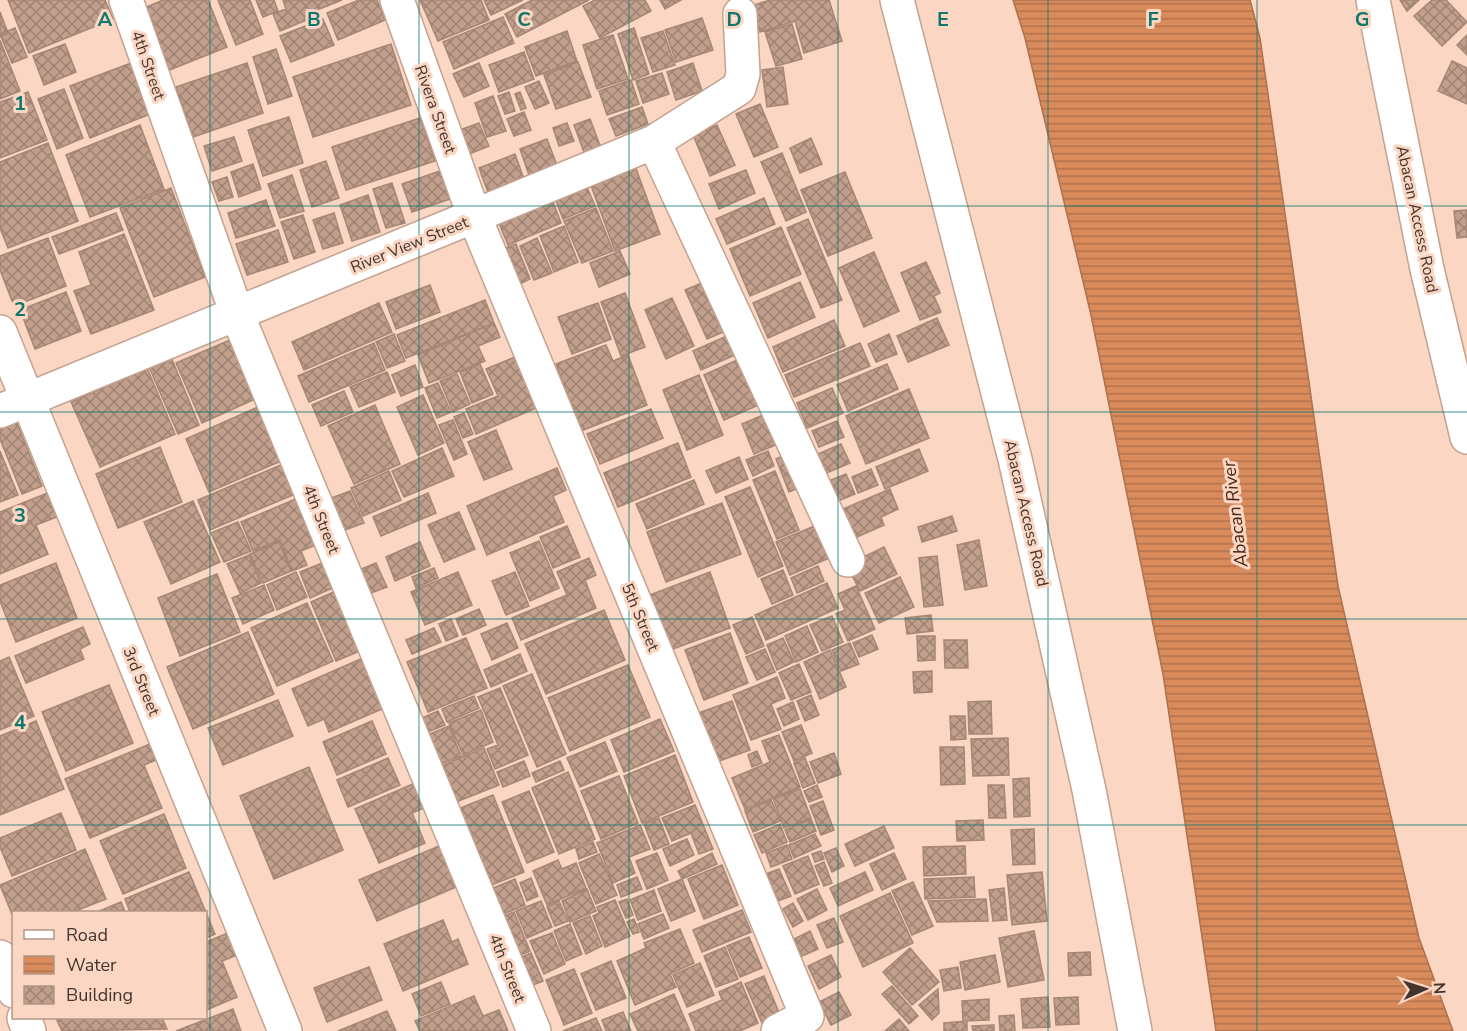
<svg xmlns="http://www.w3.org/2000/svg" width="1467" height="1031" font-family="'Nunito Sans',sans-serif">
  <defs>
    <pattern id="water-rules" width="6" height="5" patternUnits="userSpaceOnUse" patternTransform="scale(1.5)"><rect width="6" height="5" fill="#da8b5c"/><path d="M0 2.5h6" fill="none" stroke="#b2724c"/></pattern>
    <pattern id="building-cross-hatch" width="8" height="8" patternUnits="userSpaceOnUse" patternTransform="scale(1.5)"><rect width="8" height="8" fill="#c19f8c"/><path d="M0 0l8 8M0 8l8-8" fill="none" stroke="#9e8273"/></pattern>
  </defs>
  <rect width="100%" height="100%" fill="#fad6c3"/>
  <path fill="url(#water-rules)" stroke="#ad714e" stroke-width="1.5" d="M1013,0H1250L1260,38L1338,586L1419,938L1453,1031H1216L1163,674L1091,315L1025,38Z"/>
  <path fill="url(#building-cross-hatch)" stroke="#a68674" stroke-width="1.5" d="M8,0H105L113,19L29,53Z
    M163,0H208L227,47L167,71L142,9Z
    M218,0H250L263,34L236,45Z
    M256,0H274L278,11L263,17Z
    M283,0H342L307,14L309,19L280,31L273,14L286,9Z
    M359,0H377L385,20L338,40L327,13Z
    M420,0H481L489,20L438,41Z
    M484,0H523L491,15Z
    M532,0H589L517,37L505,14Z
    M595,0H645L651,11L600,38L583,6Z
    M660,0H681L665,9Z
    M770,0H829L842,41L804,53L795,21L760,32L751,6Z
    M1400,0H1419L1407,11Z
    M1432,0H1446L1467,22L1442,46L1414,16Z
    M0,12L8,33L0,37Z
    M503,17L514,43L454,69L443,42Z
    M702,18L713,50L676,62L665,30Z
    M323,19L334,45L291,62L280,36Z
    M792,24L802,59L776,66L765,32Z
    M15,28L27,57L12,63L0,34Z
    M634,28L649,74L633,80L618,34Z
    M567,31L577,61L536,76L525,47Z
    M663,31L675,65L653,72L641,38Z
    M613,35L628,79L597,89L583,45Z
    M1467,35V55L1457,45Z
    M0,40L20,91L0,99Z
    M65,44L76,72L44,85L33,56Z
    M391,44L411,105L313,137L293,77Z
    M276,49L292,96L268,104L253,57Z
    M524,52L534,79L499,92L489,65Z
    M1452,61L1467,68V104L1438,91Z
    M578,62L591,97L556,109L544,75Z
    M131,63L150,114L90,138L70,86Z
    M247,63L263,113L193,137L176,87Z
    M479,63L489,86L464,97L453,74Z
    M693,63L702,91L676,100L667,72Z
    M783,67L788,104L767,107L762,70Z
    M662,73L669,94L643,103L636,81Z
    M631,80L639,104L607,115L599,91Z
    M539,81L549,103L535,109L525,87Z
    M64,89L83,138L57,149L38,99Z
    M28,92L47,140L0,158V102Z
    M509,92L515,111L505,114L498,96Z
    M520,92L526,108L521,110L515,94Z
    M493,96L506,131L487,137L475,103Z
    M760,104L778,147L754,157L736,114Z
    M642,107L648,124L616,136L609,119Z
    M524,112L531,130L514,136L507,119Z
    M289,117L303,163L263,176L248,130Z
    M420,118L435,161L346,190L332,147Z
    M590,119L601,148L585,155L574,125Z
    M479,123L489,146L469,154L460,130Z
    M567,123L574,141L559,146L553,128Z
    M140,125L164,189L90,217L66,155Z
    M717,125L735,165L710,176L693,135Z
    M234,137L242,161L212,171L204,146Z
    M811,138L822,164L800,173L790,148Z
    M547,139L558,168L530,178L520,149Z
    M48,143L78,221L8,248L0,228V162Z
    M782,153L806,212L786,221L761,162Z
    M515,154L525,182L489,195L479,168Z
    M326,161L339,198L312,207L300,170Z
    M634,163L660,234L615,251L589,180Z
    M253,164L261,189L239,197L231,172Z
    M443,170L453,198L412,212L402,184Z
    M746,170L755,193L719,209L709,184Z
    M845,172L872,238L828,256L801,190Z
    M292,175L304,211L280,218L268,184Z
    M227,177L233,197L219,201L212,182Z
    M584,180L595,206L563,219L553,193Z
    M392,183L405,223L386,228L373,189Z
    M171,188L205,277L154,297L120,208Z
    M550,194L561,223L508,245L496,216Z
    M368,195L380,232L352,241L340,205Z
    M764,198L775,224L727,244L716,219Z
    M266,200L275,226L236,238L228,213Z
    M596,208L613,251L582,263L564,221Z
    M1467,210V237L1457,238L1454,211Z
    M116,213L123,230L59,254L52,237Z
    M334,213L343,243L323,249L313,220Z
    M303,215L315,252L294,259L281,222Z
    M808,219L842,300L821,308L787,228Z
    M564,226L578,262L554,272L540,236Z
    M781,227L801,274L750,296L730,249Z
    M278,230L288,262L247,275L236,244Z
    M124,234L154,310L91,334L74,291L91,285L79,252Z
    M48,238L66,286L14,306L0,270V256Z
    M537,238L552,273L534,280L520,246Z
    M516,244L530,279L518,285L503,249Z
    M620,251L630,274L599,287L590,263Z
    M874,252L899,311L864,327L839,268Z
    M926,262L940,293L934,296L941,312L920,320L901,273Z
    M709,280L730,329L707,339L685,290Z
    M800,282L815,317L768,338L753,303Z
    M430,285L440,312L396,329L386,302Z
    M66,292L81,331L35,349L20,310Z
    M625,293L645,347L621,356L601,302Z
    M672,298L694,346L666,359L645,310Z
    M485,300L494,323L406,358L397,335Z
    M379,303L392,332L304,370L292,342Z
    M598,303L611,339L572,354L558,317Z
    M937,318L949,345L908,362L897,336Z
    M834,320L845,346L783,372L773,347Z
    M494,323L500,337L478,346L485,361L429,383L418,355Z
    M394,334L405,361L387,368L376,342Z
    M889,334L897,354L876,362L868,344Z
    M729,335L737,354L701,370L693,351Z
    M230,340L255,399L202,423L176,363Z
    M374,343L385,370L309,402L298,376Z
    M860,343L870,366L794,397L785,375Z
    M606,345L613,361L628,355L647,405L581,431L556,364Z
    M748,355L768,401L724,420L704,375Z
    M171,357L199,425L178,434L149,367Z
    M515,357L536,408L476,434L466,409L498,396L486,369Z
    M480,364L493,394L472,403L460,372Z
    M887,364L898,389L848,411L837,385Z
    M415,365L423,387L401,396L392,375Z
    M147,368L175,434L100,467L71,402Z
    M387,372L395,392L359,407L350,387Z
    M457,374L470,404L453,412L440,381Z
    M699,375L723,435L687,450L663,390Z
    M438,383L451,412L437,418L425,388Z
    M832,388L843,413L807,428L797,403Z
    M909,389L929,438L866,464L846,416Z
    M344,391L353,412L321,426L312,405Z
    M423,395L444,443L418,455L397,407Z
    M375,405L400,464L354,484L328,426Z
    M258,407L281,461L209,492L186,439Z
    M651,409L663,438L600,464L587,434Z
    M772,411L785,441L754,454L742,424Z
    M464,413L473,434L463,438L454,417Z
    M15,418L42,486L22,494L0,439V424Z
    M453,420L467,454L454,460L439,425Z
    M837,421L844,437L819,447L812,431Z
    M496,430L512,469L484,480L468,442Z
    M678,443L691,477L618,507L604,473Z
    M841,444L850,463L824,474L816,455Z
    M160,447L182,502L118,528L96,474Z
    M442,448L454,476L404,497L392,471Z
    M919,449L928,471L885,489L876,467Z
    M0,451L18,495L0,502Z
    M768,451L774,466L753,476L746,460Z
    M790,453L803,486L789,492L776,459Z
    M739,457L748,479L716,493L706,471Z
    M283,464L295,494L210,530L198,500Z
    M557,468L566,490L553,496L564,522L487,555L467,506Z
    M871,469L878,485L858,493L852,477Z
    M389,471L401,500L363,516L351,488Z
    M775,471L799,530L777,539L753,480Z
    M846,474L855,494L833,503L824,483Z
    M694,480L704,504L647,529L636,504Z
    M750,487L783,566L758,577L725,497Z
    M890,489L898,509L881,517L884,525L848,541L836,512Z
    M350,491L364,523L342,531L329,499Z
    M50,492L59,516L36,525L48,554L0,574V512Z
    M428,493L436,513L381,536L373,517Z
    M298,498L318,544L301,551L307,565L292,571L280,540L253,551L241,522Z
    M193,501L220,562L171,584L144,522Z
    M722,503L741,554L666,582L647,532Z
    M459,512L475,549L444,562L428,525Z
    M952,516L957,531L922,542L918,527Z
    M238,522L251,551L224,562L211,533Z
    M822,523L836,555L790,575L776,542Z
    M567,526L580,557L553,568L540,537Z
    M979,540L987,586L965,590L957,545Z
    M539,541L559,588L530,601L510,553Z
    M279,542L291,571L263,583L250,554Z
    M420,542L430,566L395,581L386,557Z
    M884,547L897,574L860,591L847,565Z
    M249,555L261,583L240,593L227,564Z
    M937,556L943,605L924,607L919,558Z
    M589,558L596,575L585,580L596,608L521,640L512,618L567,595L557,572Z
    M327,561L337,586L310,598L300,572Z
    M56,563L77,618L16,642L0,601V585Z
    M376,563L387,587L368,594L359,570Z
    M818,566L824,581L797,593L791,578Z
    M434,568L438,578L416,588L412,577Z
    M783,570L793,595L772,604L761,579Z
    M296,572L307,597L277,610L267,585Z
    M458,572L472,605L425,625L411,592Z
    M515,572L529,606L506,615L492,581Z
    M710,572L730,628L670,650L650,595Z
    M217,574L240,632L180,656L158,598Z
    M900,577L914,607L879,623L865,593Z
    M827,583L838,608L766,640L755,615Z
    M264,585L274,610L243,624L232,598Z
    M856,586L875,629L848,641L836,614L845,610L838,594Z
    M338,590L362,650L336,661L311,602Z
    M307,603L333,661L277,686L251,628Z
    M479,609L486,625L463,635L456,619Z
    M604,610L625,660L546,694L525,644Z
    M931,615L933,631L907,634L905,618Z
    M832,616L843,642L822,651L810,625Z
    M752,617L764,646L746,654L733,625Z
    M451,619L458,636L446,641L439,624Z
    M507,623L518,648L492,660L481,634Z
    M807,626L818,652L796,662L785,636Z
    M83,627L90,644L80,649L84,659L26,683L15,656Z
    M434,628L441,642L412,654L406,640Z
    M248,632L274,694L193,729L167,667Z
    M730,633L748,683L704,700L685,650Z
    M872,635L878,649L859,657L853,643Z
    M917,636H935V660L918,661Z
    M466,638L487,688L428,712L407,662Z
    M783,638L794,662L777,670L767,645Z
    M944,640H967L968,668H945Z
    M850,643L859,664L841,671L832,650Z
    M765,649L775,672L757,680L746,657Z
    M830,650L846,687L820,699L804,662Z
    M520,654L527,671L491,687L484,670Z
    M9,657L34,716L0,730V661Z
    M363,658L384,708L329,732L324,719L308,726L292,689Z
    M799,664L811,692L791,700L779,673Z
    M628,665L650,717L570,751L548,698Z
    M932,671V692L914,693L913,672Z
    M532,674L566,754L537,767L503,686Z
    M777,677L785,698L771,704L781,729L751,740L733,695Z
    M109,685L133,743L66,771L42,712Z
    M500,688L528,755L495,769L487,749L498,745L478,697Z
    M811,695L819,715L805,721L797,701Z
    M474,696L479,708L447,722L442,709Z
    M278,700L293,736L223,765L208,728Z
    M732,701L750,750L708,765L690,716Z
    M991,701L992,734H969L968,702Z
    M793,702L799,719L784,726L777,709Z
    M481,710L493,742L463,755L449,723Z
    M438,711L445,725L425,733L420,719Z
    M950,716H965L966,739L951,740Z
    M660,719L674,751L624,772L611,740Z
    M36,721L64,789L0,815V736Z
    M372,721L386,754L337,775L323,742Z
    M801,725L812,753L794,761L782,732Z
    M449,726L461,756L435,766L423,737Z
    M779,735L800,787L745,809L732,778L770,762L762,741Z
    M1008,738L1009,775L973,776L971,739Z
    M605,742L617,771L580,787L567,758Z
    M150,744L156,760L144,765L162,808L90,838L65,779Z
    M940,747H964L965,784L941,785Z
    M484,748L499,785L456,802L441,766Z
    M757,751L762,763L752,767L748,755Z
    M834,753L841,774L818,783L810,762Z
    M675,755L693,802L642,823L624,776Z
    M388,758L400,785L348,807L337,780Z
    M805,758L815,783L803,788L794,763Z
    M524,761L530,776L503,787L497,772Z
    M560,761L564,770L536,782L532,773Z
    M309,767L343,850L274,879L240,796Z
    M568,772L595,839L559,854L532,788Z
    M619,776L638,823L601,839L581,791Z
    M1029,778L1030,816L1014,817L1013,779Z
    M415,783L426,807L412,813L425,843L379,863L355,809Z
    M817,785L822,797L809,802L804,791Z
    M988,785H1004L1006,818H989Z
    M800,789L811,818L784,828L773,799Z
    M529,791L554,852L527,863L502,802Z
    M493,795L524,872L489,886L458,809Z
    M771,800L780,821L753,832L745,811Z
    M823,801L834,830L821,835L810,806Z
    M695,805L713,849L699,854L691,833L672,841L662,818Z
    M61,813L76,850L12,876L0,847V838Z
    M164,814L186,868L123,894L100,841Z
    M659,818L669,844L654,850L644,824Z
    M811,819L816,831L790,842L785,830Z
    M983,820L984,840L957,841L956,821Z
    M780,824L787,842L762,853L754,835Z
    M640,825L650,849L629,857L635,873L613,883L597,843Z
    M884,826L894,848L855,866L845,844Z
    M1034,829L1035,864L1013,865L1011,830Z
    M815,834L821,846L794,858L789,845Z
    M687,839L694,855L670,866L663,849Z
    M593,842L597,852L579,859L576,849Z
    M787,845L792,859L771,867L766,853Z
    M439,846L456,887L377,921L359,880Z
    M965,846L966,874L924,876L923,847Z
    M836,848L844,866L832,872L824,853Z
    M85,849L106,899L73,912H14V919L0,885Z
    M821,851L824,859L815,862L812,854Z
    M657,853L668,880L647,889L636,861Z
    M712,853L717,864L682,879L678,871Z
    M894,853L906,879L882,890L870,864Z
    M599,854L617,895L596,904L579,863Z
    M808,856L819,884L795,894L783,866Z
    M558,860L562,869L576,863L586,888L547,905L533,871Z
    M824,862L832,883L824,886L815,866Z
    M722,865L738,905L704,919L688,879Z
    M779,869L791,896L778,901L766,874Z
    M189,872L215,934L206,938V912H130L125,899Z
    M865,872L873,890L838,906L830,888Z
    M1042,872L1047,921L1012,925L1007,875Z
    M637,877L642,889L621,897L617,885Z
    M974,877L975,897L925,899L924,879Z
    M531,878L538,896L527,901L520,883Z
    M515,879L525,905L501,915L491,889Z
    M682,879L695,911L671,921L658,889Z
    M913,882L933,926L912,935L892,891Z
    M1004,888L1007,920L993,921L989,890Z
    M587,889L596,911L570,922L562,901Z
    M817,889L827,910L808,920L797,899Z
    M654,890L661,911L638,920L630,900Z
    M890,893L913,943L863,967L840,916Z
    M627,899L633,915L626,918L619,902Z
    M986,899L988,921L937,922L928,901Z
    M615,900L630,936L605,947L593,916L599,913L597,907Z
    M541,901L552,927L527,938L516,911Z
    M559,901L568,921L555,926L547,907Z
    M121,902L125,912H97Z
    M793,903L803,921L793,927L783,909Z
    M742,910L751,932L702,952L693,930Z
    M514,912L530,951L515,957L499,918Z
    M663,914L669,928L644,939L638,924Z
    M590,916L602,946L586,954L573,923Z
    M834,918L843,942L827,948L817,925Z
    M634,919L639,932L633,934L627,922Z
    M443,920L452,942L458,939L468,964L403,991L384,944Z
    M570,924L582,954L566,961L554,931Z
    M680,929L694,963L670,974L676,987L635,1005L617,961L646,948L644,943Z
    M810,931L818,949L802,956L794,939Z
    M1034,931L1044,980L1008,987L999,938Z
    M228,933L237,955L222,961L237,997L206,1010V942Z
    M552,933L565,964L544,974L530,941Z
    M749,937L762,968L740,977L727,946Z
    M725,947L738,979L716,987L704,956Z
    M910,948L939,982L912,1005L883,972Z
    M1090,952L1091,975L1069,976L1068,953Z
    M531,953L543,981L528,987L517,959Z
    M831,955L841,977L819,989L808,966Z
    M995,955L1000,982L965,990L960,962Z
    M611,961L626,998L596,1010L581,974Z
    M700,963L714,995L687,1007L673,975Z
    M369,967L382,1000L327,1022L314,988Z
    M958,967L961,988L944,991L940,970Z
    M574,969L592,1013L564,1025L546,980Z
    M764,976L780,1015L762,1023L745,984Z
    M441,982L450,1004L421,1016L412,994Z
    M741,982L758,1023L740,1031H696L689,1014L722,1000L719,992Z
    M892,986L918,1016L909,1024L882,994Z
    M938,989L939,1013L932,1020L919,1005Z
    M839,992L851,1015L831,1025L819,1002Z
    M674,994L690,1031H638L630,1014Z
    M474,996L483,1016L499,1010L508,1031H420L415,1021Z
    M1048,997L1050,1027L1023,1028L1021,999Z
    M1078,997L1079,1024L1056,1025L1054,998Z
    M989,999V1020L963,1021L962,1001Z
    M233,1009L241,1031H176Z
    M387,1011L396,1031H338Z
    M623,1012L631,1031H606L602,1020Z
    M1014,1015L1015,1031H1000L999,1016Z
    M56,1018H162L167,1029L62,1031Z
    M596,1018L602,1031H563Z
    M899,1019L909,1031H885Z
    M967,1021V1031H944V1023Z
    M994,1025V1031H973L972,1026Z"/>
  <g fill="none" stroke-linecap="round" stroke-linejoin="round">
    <g stroke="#c4a290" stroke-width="36">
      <path id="minor" d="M126,0L237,314L534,1031
        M397,0L475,218L807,1016L778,1031
        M897,0L1015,459L1089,790L1135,1031
        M1373,0L1427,269L1467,437
        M654,142L848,560
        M0,332L285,1031
        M0,411L654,142L739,88L743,74L740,14
        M0,957L14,991
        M24,1018L29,1031"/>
    </g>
    <use href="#minor" stroke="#fff" stroke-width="33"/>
  </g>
  <path fill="none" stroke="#0f766e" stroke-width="1.5" stroke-opacity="0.55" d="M210,0V1031M419,0V1031M629,0V1031M838,0V1031M1048,0V1031M1257,0V1031M0,206H1467M0,412H1467M0,619H1467M0,825H1467"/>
  <g text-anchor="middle" stroke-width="6" stroke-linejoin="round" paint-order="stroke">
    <g font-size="16" fill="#43352e" stroke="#fad6c3">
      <text transform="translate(149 65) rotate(71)" y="6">4th Street</text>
      <text transform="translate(436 109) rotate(70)" y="6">Rivera Street</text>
      <text transform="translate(1418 219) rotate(78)" y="6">Abacan Access Road</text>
      <text transform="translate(409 244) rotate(-22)" y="6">River View Street</text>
      <text transform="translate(1027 513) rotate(77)" y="6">Abacan Access Road</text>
      <text transform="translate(322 519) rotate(68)" y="6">4th Street</text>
      <text transform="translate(641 617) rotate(67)" y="6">5th Street</text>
      <text transform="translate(142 681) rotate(68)" y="6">3rd Street</text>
      <text transform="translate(508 968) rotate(68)" y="6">4th Street</text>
    </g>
    <g font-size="18" font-style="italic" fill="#452411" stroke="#fad6c3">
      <text transform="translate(1235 514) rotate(-97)" y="6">Abacan River</text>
    </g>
  </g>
  <g font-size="20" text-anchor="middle" font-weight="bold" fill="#0f766e" stroke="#fad6c3" stroke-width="6" stroke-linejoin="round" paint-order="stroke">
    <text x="105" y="26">A</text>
    <text x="314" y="26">B</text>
    <text x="524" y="26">C</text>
    <text x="734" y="26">D</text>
    <text x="943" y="26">E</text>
    <text x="1153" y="26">F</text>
    <text x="1362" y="26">G</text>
    <text x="20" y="110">1</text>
    <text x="20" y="316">2</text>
    <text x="20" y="522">3</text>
    <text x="20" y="729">4</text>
  </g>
  <rect x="12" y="911" width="195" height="108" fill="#fad6c3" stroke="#b19687" stroke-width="1.5"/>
  <rect x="24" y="930" width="30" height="9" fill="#ffffff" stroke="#b19687" stroke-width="1.5"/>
  <text x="66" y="941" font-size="18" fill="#43352e">Road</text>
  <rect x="24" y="956" width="30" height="18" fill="url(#water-rules)" stroke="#b19687" stroke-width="1.5"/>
  <text x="66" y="971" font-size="18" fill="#43352e">Water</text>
  <rect x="24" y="986" width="30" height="18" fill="url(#building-cross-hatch)" stroke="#b19687" stroke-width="1.5"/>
  <text x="66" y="1001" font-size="18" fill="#43352e">Building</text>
  <g transform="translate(1425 989) rotate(87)" stroke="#fad6c3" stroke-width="4.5" paint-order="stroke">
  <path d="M0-4.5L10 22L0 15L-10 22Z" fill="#43352e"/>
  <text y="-9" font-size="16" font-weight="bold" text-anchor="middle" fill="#43352e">N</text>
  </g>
</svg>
